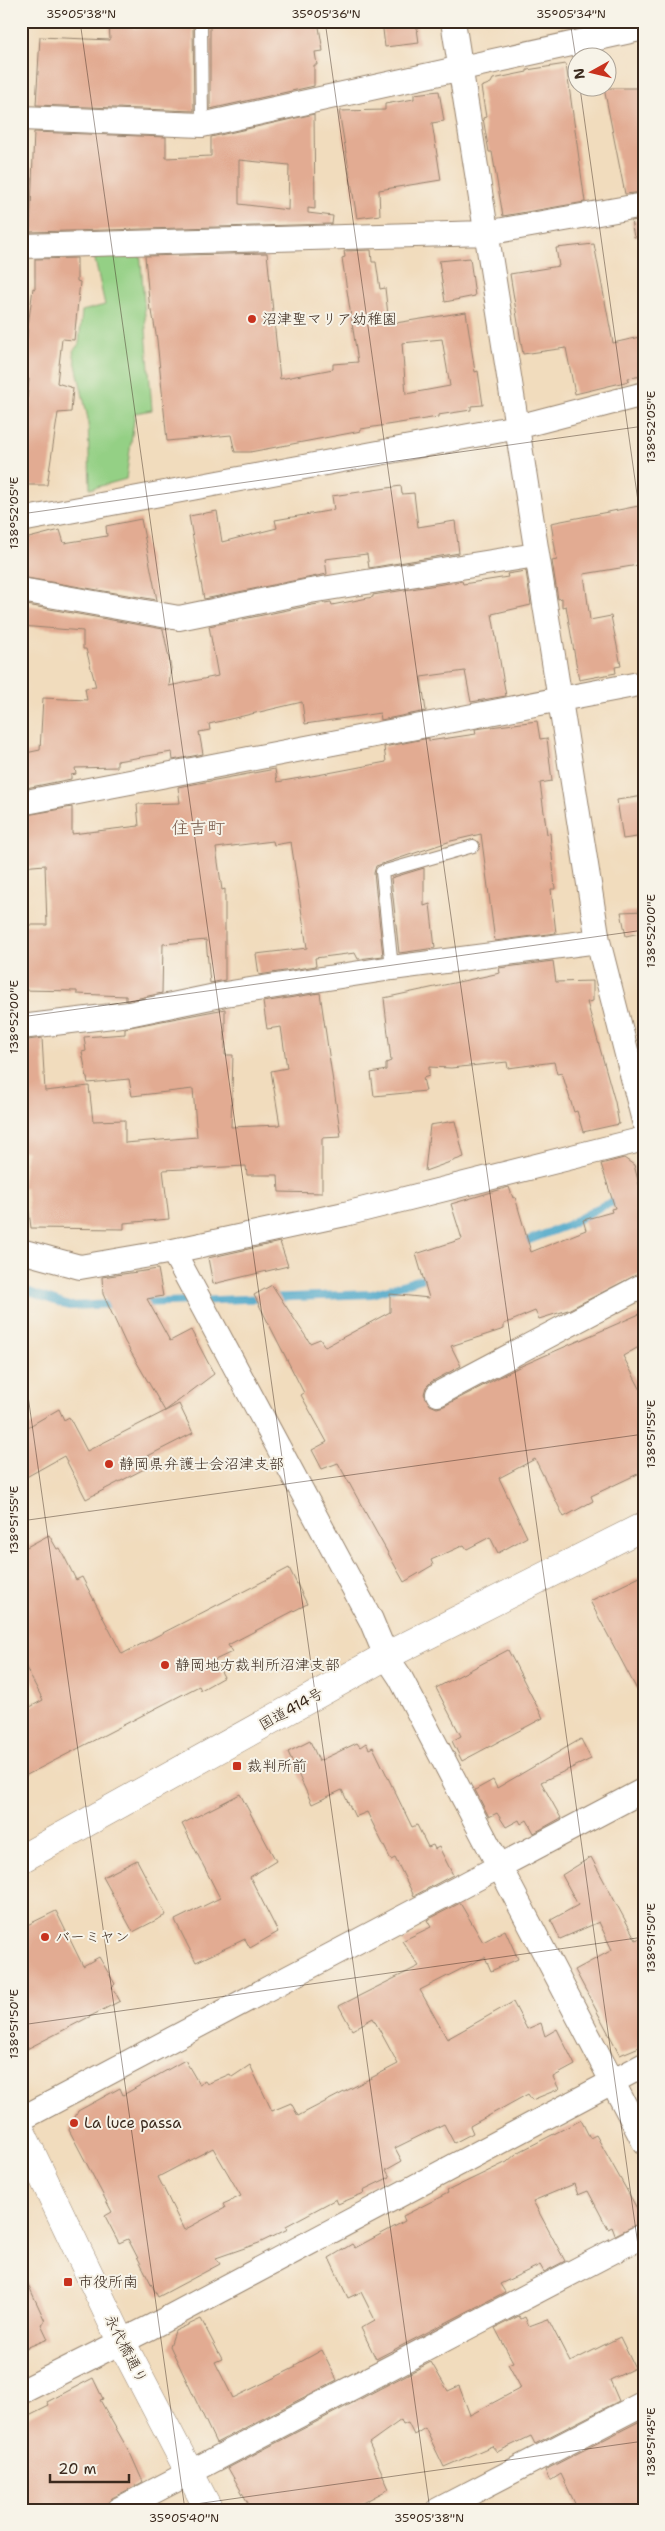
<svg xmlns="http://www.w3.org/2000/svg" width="665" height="2531" font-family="'Shantell Sans','Klee One',sans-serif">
  <rect width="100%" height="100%" fill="#f7f3e8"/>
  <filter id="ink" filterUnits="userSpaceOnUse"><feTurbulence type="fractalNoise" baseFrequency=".02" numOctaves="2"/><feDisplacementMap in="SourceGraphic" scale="10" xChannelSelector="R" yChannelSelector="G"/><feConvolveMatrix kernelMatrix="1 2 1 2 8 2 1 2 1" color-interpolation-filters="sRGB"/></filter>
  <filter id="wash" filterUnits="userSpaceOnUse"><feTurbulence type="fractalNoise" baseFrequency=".0096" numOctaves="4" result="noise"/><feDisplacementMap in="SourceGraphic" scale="20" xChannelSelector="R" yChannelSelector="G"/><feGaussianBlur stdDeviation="1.12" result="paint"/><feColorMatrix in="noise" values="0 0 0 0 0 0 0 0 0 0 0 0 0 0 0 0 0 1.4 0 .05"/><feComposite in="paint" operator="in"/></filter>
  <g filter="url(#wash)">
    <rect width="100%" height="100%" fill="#f1dcbd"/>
    <path fill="#94d085" stroke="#687d52" d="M140,249L152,410L135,413L126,479L90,489L88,419L73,351L79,344L82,311L105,305L93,251Z"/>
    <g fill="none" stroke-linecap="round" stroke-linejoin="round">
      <path stroke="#4aa5c8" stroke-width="8" d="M519,1244L568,1225L602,1206L644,1193
        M21,1289L69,1306L116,1304
        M140,1303L372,1294L431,1276"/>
    </g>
    <g id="blocks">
      <path fill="#e2ab92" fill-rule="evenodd" d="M109,21H133L134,28L193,26L194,111L36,105L40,37L110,40Z
        M210,21H318L323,51L315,52L317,65H314V86L210,109Z
        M382,21H416L419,43L385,47Z
        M566,64L585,202L503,216L492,152H489L483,118L486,117L481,87L491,83L493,79L527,72V70Z
        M604,88H644V192L625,194Z
        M439,91L444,121L432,123L441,180L379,190L380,215L357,218L339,111L385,110V104L414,99V94Z
        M314,114L315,209L308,208V213L333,216L332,224L30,232L34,132L166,137V158L211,156V137ZM239,160L289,165L288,210L239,204Z
        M644,219V236L634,237L631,221Z
        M594,244L613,343L644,336V376L628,378L629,381L575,394L566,348L523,354L510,274L559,266L556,248Z
        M371,250L372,262H376L380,289L385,288L389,324L466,312L475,372L478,371L483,405L471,406V410L438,415V417L361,429V431L250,452H235L231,435L167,441L157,340L152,311H150L145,256L267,253L280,379L333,369V364L358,362L342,258L345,257L344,251ZM442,339L450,386L406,394L402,343Z
        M77,258V281L80,282L74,340L62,339L57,383L73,388L71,412L58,413L47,485H21V459L29,379L23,378L28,326L33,288L35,289V259Z
        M470,258L475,296L445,302L439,261Z
        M401,486L402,494L414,493L418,527L455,521L459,553L369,568L367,554L325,559L327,574L204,599L189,516L217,511L222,542L277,528L275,520L334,510L332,496Z
        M644,505V564L584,574L590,620L611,616L621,666L615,667L616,673L579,680L566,606L562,607V598L558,599L552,561L557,560L551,523Z
        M141,519L157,600L21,577V540L60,530L64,543L107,536L106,526Z
        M526,571L531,605L492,614L506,696L471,702L465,671L421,677L426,711L381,720L380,713L305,724L302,702L209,724L210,730L199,732L203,754L173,760L172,752L117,761V767L75,768L76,774L71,775V779L21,789V754L40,750L43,698L87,700L85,688L96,687L86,649H83V631L21,626V604L163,629L171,668L169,686L218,676L209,626L312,605L331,602L332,605L373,597V595L462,581L463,584L508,577L507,574Z
        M537,721L540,739L547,738L552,781L540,783L547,834L550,833L555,889H551L556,933L495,941L481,834L451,841L376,866L374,873L383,956L358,959L355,953L315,958L316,966L259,975L256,954L307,948L291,842L274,845L273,841L216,848L222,890L225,889V980L210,983L206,940L163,944L162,993L126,1001V996L77,994V991L21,990V925H47L45,865L21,867V816L72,807V834L139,826L137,804L180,803L178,787L275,769L277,782L323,774L386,762L384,747L429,738V741L476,734L475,729Z
        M644,796V836L623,839L617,800Z
        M424,868V906L430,904L435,948L399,953L391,878Z
        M644,911V932L626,936L621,912Z
        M553,961L556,982L593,981V1001L587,1002L615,1102L619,1124L583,1132L577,1111L574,1112L562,1073L557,1074L554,1062L508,1068L507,1062L451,1068L429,1067V1076L423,1078L426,1091L374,1096L371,1073L386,1070V1063L391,1061L384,998L500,973L499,968Z
        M320,993L341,1137L322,1138V1193L279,1192L278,1175H247L246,1166L163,1170L169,1219L124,1223V1229L31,1228L26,1188L22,1187L27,1151H21V1041L42,1038L45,1091L89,1086L93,1121L125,1120V1143L197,1137L193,1089L132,1096L129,1079L88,1083L82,1052L86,1051L84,1037L125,1034V1028L225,1009V1055H233L231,1127L280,1125L271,1071L287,1068L281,1027L267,1029L263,1002Z
        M455,1121L464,1157L425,1171L430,1125Z
        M624,1158L634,1165L644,1203V1271L568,1310L539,1319L535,1311L504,1324V1329L451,1346L461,1366L431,1382L426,1387L424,1394L430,1405L437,1408L444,1406L519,1367L644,1312V1344L623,1356L644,1396V1471L591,1496L593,1501L564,1517L535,1459L499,1478L527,1537L498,1553L490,1537L467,1549L464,1545L431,1560L433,1565L404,1582L338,1463L322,1469L312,1450L327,1442L301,1395L304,1393L254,1295L272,1285L310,1343L320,1339L325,1347L390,1312V1294L429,1298L416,1254L462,1239L451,1204L509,1187L513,1198L515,1197L531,1252L586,1230L583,1220L612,1212L611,1209L615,1208L601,1164Z
        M280,1242L288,1266L213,1284L208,1258Z
        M158,1269L163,1296L147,1299L170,1341L191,1330L214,1374L165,1411L125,1342L103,1294L102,1277Z
        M179,1404L193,1433L146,1457L150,1466L86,1499L64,1456L21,1480V1431L59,1409L64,1420L69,1417L87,1451Z
        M49,1535L57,1549L60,1548L76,1580L82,1577L122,1654L289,1568L307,1604L228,1645L232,1652L215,1660L224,1677L201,1690L199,1686L21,1778V1712L43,1700L21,1658V1550Z
        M644,1575V1703L590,1601Z
        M508,1650L543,1718L462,1761L452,1741L461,1736L436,1688Z
        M581,1739L591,1759L541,1782L561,1818L534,1833L527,1820L521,1824L519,1820L506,1827L497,1813L489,1817L475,1790L493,1780L497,1788Z
        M310,1741L319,1761L357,1743L360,1747L366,1743L369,1749L373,1747L412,1827L417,1825L428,1847L433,1845L435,1849L439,1847L453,1875L414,1896L395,1858L391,1860L367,1812L355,1817L342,1790L312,1804L288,1752Z
        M240,1794L276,1861L250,1877L278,1932L250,1948L245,1939L196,1962L175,1920L220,1898L182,1824Z
        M591,1857L636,1940L644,1936V2045L620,2055L575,1970L612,1950L599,1922L560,1939L551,1920L578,1905L562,1875Z
        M137,1860L166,1915L133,1932L103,1877Z
        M460,1903L483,1942L505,1930L518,1959L491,1971L485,1957L420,1990L447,2039L513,2002L527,2029L541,2023L545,2036L557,2029L575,2065L553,2077L559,2089L532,2100L528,2094L470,2126L473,2133L454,2143L444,2124L395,2148L402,2161L386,2170L390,2177L363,2190L364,2193L338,2204L336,2199L286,2226L288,2229L259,2243L216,2258L220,2264L158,2297L128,2239L119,2243L105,2216L112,2212L69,2130L78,2111L120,2088L123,2095L185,2060L199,2084L205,2081L207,2084L230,2074L232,2077L250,2065L272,2111L291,2103L298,2116L398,2064L373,2018L352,2030L339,2006L419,1966L402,1941L431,1927L427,1920ZM213,2148L241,2196L223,2204L225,2208L184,2230L158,2177Z
        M56,1911L83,1966L99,1957L115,1984L112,1987L120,2001L21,2052V1928Z
        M581,2120L590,2138L596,2135L644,2221L615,2235L612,2227L608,2229L588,2191L578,2195L574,2184L533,2201L565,2261L544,2272L540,2265L500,2284L505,2292L376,2359L361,2328L375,2320L361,2292L348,2298L329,2258L352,2244L355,2248L405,2221L403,2216L448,2193L447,2191L507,2162L517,2153Z
        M21,2269L45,2321L41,2324L48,2339L21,2350Z
        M519,2316L521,2319L525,2317L529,2326L548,2319L570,2362L620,2337L635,2368L610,2380L619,2401L535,2444L531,2436L497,2452L492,2446L444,2467L425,2428L414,2435L408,2423L403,2425L401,2420L369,2443L389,2489L349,2510H252L228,2468L431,2362L448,2391L459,2386L470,2415L521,2388L508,2364L513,2362L495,2328Z
        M201,2319L222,2359L215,2362L233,2398L296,2367L295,2365L322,2350L337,2380L216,2443L170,2346L175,2331Z
        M93,2378L103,2399L100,2400L131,2455L143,2482L112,2498L103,2510H28L21,2497V2420L49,2406L47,2402Z
        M644,2419V2510H578L561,2474L550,2481L545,2470Z"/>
    </g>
  </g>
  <g filter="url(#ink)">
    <use href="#blocks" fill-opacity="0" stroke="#96836e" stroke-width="1"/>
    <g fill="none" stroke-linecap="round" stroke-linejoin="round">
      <g stroke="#96836e" stroke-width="14">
        <path id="lane" d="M201,21L202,125
          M392,968L382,872L473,846"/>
      </g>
      <g stroke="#96836e" stroke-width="26">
        <path id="street" d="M453,21L598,941L644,1121
          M21,118L202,125L644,28
          M21,246L486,233L644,205
          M21,520L517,427L644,394
          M21,590L179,618L310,591L536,555
          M21,803L644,683
          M21,1027L129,1014L225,994L392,968L598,941
          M21,1251L80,1267L173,1251L345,1214L644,1139
          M173,1251L371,1620L386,1656L400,1677L644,2142
          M438,1394L644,1285
          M21,2119L644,1790
          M21,2392L151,2327L644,2065
          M118,2510L644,2235
          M438,2510L644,2403"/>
      </g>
      <g stroke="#96836e" stroke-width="29">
        <path id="secondary" d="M21,2131L121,2341L209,2510"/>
      </g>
      <g stroke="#96836e" stroke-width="29">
        <path id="highway" d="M21,1859L386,1656L644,1526"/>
      </g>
      <use href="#lane" stroke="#fff" stroke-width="12"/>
      <use href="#street" stroke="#fff" stroke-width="24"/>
      <use href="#secondary" stroke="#fff" stroke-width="28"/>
      <use href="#highway" stroke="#fff" stroke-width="28"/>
    </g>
  </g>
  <path fill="none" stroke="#3b2a1e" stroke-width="1" stroke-opacity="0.45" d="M80,21L430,2510M325,21L644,2288M570,21L578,72M580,88L644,544M21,514L644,426M21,1017L644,930M21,1346L185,2510M21,1521L644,1434M21,2025L644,1937M153,2510L644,2441"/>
  <g fill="#c8321e" stroke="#f7f3e8" stroke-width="2">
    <circle cx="252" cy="319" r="5"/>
    <circle cx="109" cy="1464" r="5"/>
    <circle cx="165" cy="1665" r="5"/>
    <rect x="232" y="1761" width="10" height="10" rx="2.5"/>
    <circle cx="45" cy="1937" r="5"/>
    <circle cx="74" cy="2123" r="5"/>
    <rect x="63" y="2277" width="10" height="10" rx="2.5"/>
  </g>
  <g text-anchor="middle" stroke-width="4" stroke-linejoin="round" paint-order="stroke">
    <g font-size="15" fill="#3b2a1e" stroke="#f7f3e8" text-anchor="start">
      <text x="262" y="324">沼津聖マリア幼稚園</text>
      <text x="119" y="1469">静岡県弁護士会沼津支部</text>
      <text x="175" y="1670">静岡地方裁判所沼津支部</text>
      <text x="247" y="1771">裁判所前</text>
      <text x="55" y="1942">バーミヤン</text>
      <text x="84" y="2128">La luce passa</text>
      <text x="78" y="2287">市役所南</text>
    </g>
    <g font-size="15" fill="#3b2a1e" stroke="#f7f3e8">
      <text transform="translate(291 1709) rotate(-29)" y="5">国道414号</text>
      <text transform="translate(126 2349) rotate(63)" y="5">永代橋通り</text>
    </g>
    <g font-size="18" fill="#755747" stroke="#f7f3e8">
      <text x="198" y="834">住吉町</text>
    </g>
  </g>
  <rect width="665" height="2531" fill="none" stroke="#f7f3e8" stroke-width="55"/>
  <g transform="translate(592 72) rotate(262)"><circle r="24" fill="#f7f3e8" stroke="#aca397"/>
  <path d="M0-4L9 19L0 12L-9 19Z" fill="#c8321e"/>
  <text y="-8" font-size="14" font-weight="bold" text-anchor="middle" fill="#3b2a1e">N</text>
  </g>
  <path d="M50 2474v8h79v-8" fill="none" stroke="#3b2a1e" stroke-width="2.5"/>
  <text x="58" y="2474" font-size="15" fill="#3b2a1e" stroke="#f7f3e8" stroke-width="4" paint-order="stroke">20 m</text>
  <rect x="28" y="28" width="610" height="2476" fill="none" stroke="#3b2a1e" stroke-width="2"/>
  <g font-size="12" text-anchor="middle" fill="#3b2a1e">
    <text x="81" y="18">35°05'38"N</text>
    <text x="326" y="18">35°05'36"N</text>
    <text x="571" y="18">35°05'34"N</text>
    <text transform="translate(651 427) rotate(-90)" y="4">138°52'05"E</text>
    <text transform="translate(14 513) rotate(-90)" y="4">138°52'05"E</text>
    <text transform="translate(651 931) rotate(-90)" y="4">138°52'00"E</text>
    <text transform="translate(14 1017) rotate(-90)" y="4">138°52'00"E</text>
    <text transform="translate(651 1434) rotate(-90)" y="4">138°51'55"E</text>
    <text transform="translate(14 1520) rotate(-90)" y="4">138°51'55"E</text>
    <text transform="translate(651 1938) rotate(-90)" y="4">138°51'50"E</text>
    <text transform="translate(14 2024) rotate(-90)" y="4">138°51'50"E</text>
    <text transform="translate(651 2442) rotate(-90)" y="4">138°51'45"E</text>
    <text x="184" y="2522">35°05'40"N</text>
    <text x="429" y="2522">35°05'38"N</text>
  </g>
</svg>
